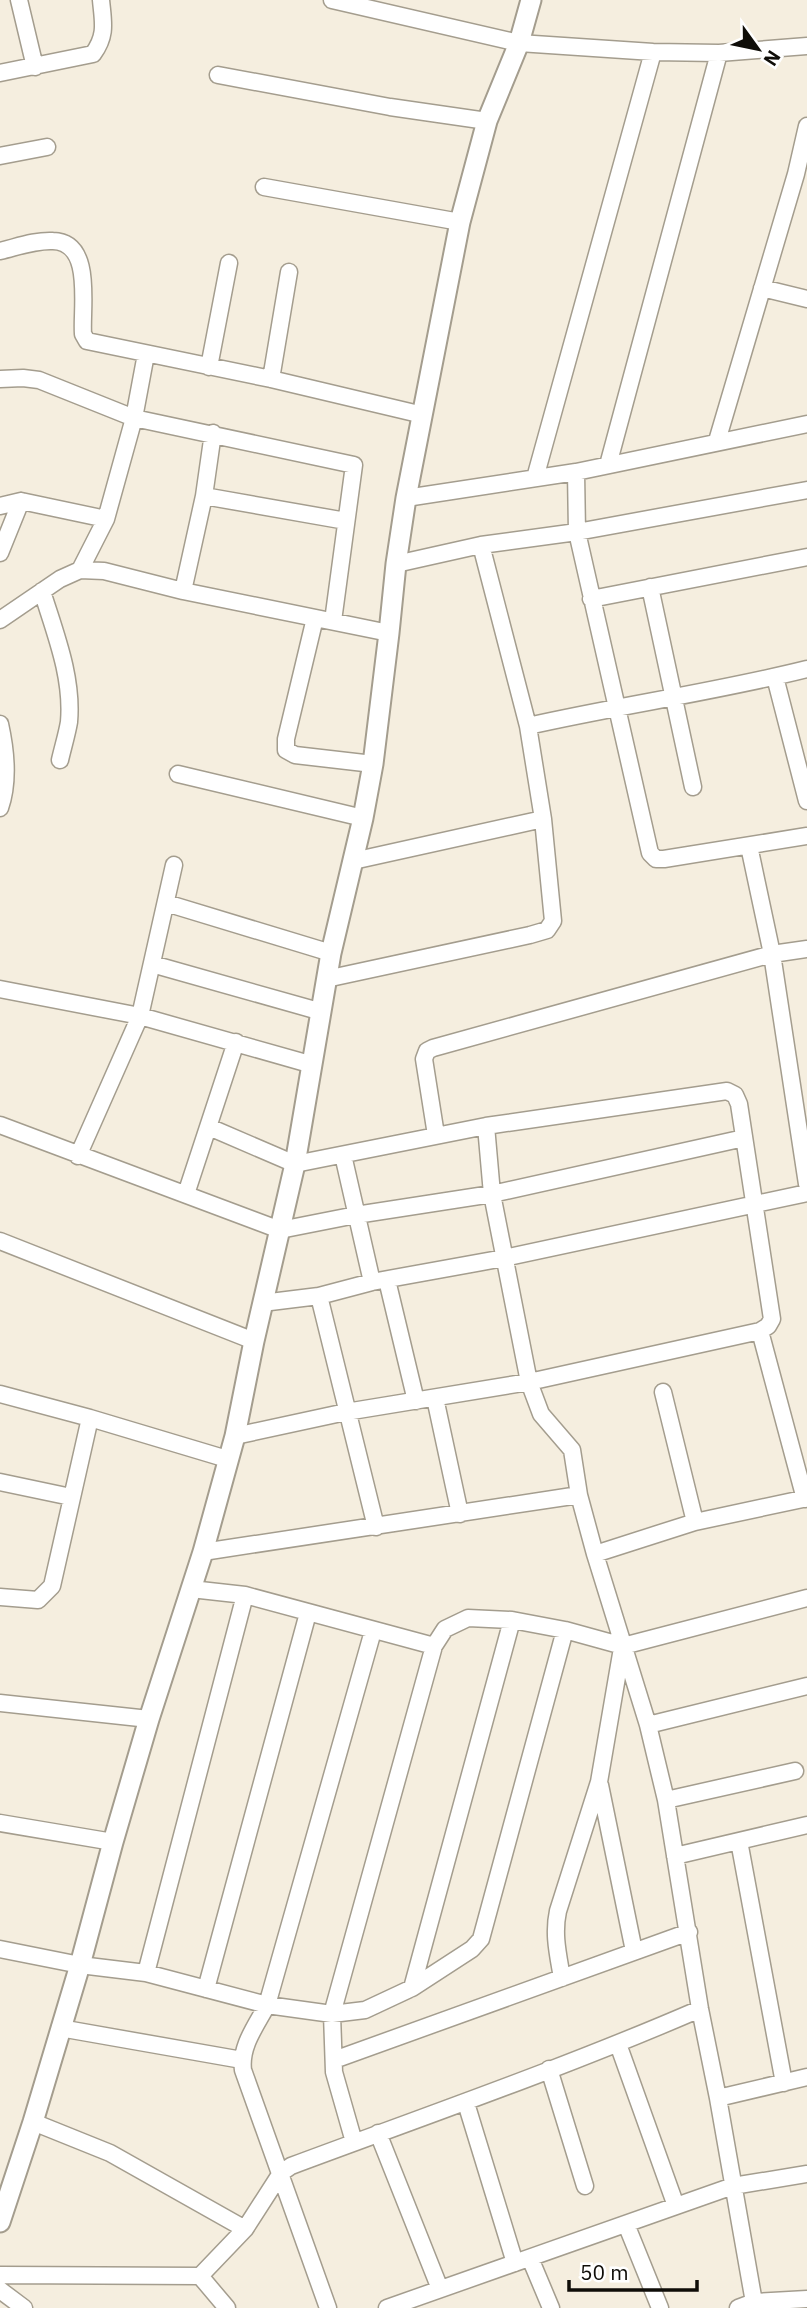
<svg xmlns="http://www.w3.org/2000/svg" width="807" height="2308" font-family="'IBM Plex Sans',sans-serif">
  <rect width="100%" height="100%" fill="#f5eedf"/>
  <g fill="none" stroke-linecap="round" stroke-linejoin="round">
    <g stroke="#a49d8e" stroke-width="19">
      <path id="minor" d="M19,0L35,67
        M332,0L519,43L653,52L719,53L807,46
        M0,73L93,54C107,35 103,22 101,0
        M218,75L390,107L487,121
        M0,156L47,147
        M264,187L460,222
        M0,251C17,247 35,240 53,241C94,242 81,308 83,334L87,341L271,379L423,415
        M762,288L807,299
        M209,367L229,263
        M0,379L23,378L39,380L134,418L354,465L333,621
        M271,379L289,272
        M717,441L796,174L807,126
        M608,465L719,53
        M576,472L577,532L650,853L656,859H664L807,836
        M535,478L653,52
        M204,496L346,521
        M406,498L576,472L807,424
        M0,506L21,501L106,519
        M0,553L21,501
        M396,564L481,545L577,532L807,490
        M80,570L106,519L134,418L146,354
        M650,587L693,787
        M42,591C55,633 73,677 69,722C67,734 63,747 60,760
        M183,591L204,496L213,433
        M591,599L807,557
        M315,618L286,739V750L295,755L373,764
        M0,620L60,579L80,570L104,571L183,591L389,633
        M775,677L807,801
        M0,724C6,751 9,782 0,808
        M528,726C621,705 715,692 807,669
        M178,774L363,818
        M749,846L772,954L807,1184
        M353,861L543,819
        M166,903L331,953
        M152,964L322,1012
        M326,979L530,935L547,930L553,921L543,819L528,726L481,545
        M0,989L140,1016L313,1065
        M0,1125L280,1230L356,1215L492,1194L744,1138
        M486,1126L492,1194L529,1382L541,1414L572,1450L579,1495L595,1554L648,1725L666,1800L700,2009L718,2098L755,2308
        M209,1127L295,1164L486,1126L727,1091L735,1095L739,1104L772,1319L768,1326L760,1331L529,1382L346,1412L235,1436
        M436,1135L424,1059L427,1051L433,1048L772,954L807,949
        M343,1155L372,1282
        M78,1156L140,1016L174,865
        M186,1194L236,1042
        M0,1241L254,1341
        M387,1280L416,1401
        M319,1296L376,1527
        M262,1303L319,1296L372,1282L504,1258L807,1193
        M760,1331L805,1499
        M663,1392L695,1522
        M0,1394L90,1418L227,1459
        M435,1398L460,1514
        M0,1482L71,1497
        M203,1552L579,1495
        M595,1554L695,1522L807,1498
        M191,1589L245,1595L434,1646
        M0,1597L38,1600L52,1586L90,1418
        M0,1703L149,1719
        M648,1725L807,1686
        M600,1785L634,1951
        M666,1800L795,1771
        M0,1823L113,1842
        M739,1841L784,2083
        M675,1856L807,1825
        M0,1949L80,1965L146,1973L267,2005L332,2014L365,2010L412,1988L472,1949L481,1939L565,1630
        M146,1973L245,1595
        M562,1978C558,1954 553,1934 558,1911L599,1782L622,1648
        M412,1988L512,1620
        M206,1989L308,1613
        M60,2028L242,2060
        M618,2044L676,2206
        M334,2060L689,1932
        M549,2069L585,2186
        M718,2098L807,2077
        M466,2103L515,2263
        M33,2122L110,2153L245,2229
        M378,2133L440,2289
        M354,2142L334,2072L332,2014L434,1646L445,1629L468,1618L512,1620L565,1630L623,1646L807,1598
        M626,2224L660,2308
        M530,2258L551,2308
        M0,2275L200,2276L227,2308
        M200,2276L245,2229L281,2173L291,2166C428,2115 566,2067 700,2009
        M0,2290L24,2308
        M328,2308L243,2070C240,2046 256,2026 267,2005L373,1631
        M387,2308L733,2186L807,2174
        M738,2308L754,2302L807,2299"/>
    </g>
    <g stroke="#a49d8e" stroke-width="23">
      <path id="tertiary" d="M0,2222L33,2122L80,1965L113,1842L149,1719L203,1552L235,1436L254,1341L295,1164L331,953L363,818L373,764L389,633L396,564L406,498L460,222L487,121L519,43L531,0"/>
    </g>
    <use href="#minor" stroke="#fff" stroke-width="16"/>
    <use href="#tertiary" stroke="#fff" stroke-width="19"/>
  </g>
  <g transform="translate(758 49) rotate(123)" stroke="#ffffff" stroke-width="5" paint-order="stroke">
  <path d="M0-5L12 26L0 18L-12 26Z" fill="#0f0d08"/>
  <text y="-10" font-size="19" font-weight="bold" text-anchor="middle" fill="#0f0d08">N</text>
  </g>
  <path d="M569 2280v10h128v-10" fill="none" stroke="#0f0d08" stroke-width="3.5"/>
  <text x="580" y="2280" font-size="21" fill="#0f0d08" stroke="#ffffff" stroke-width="5" paint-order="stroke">50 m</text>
</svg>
